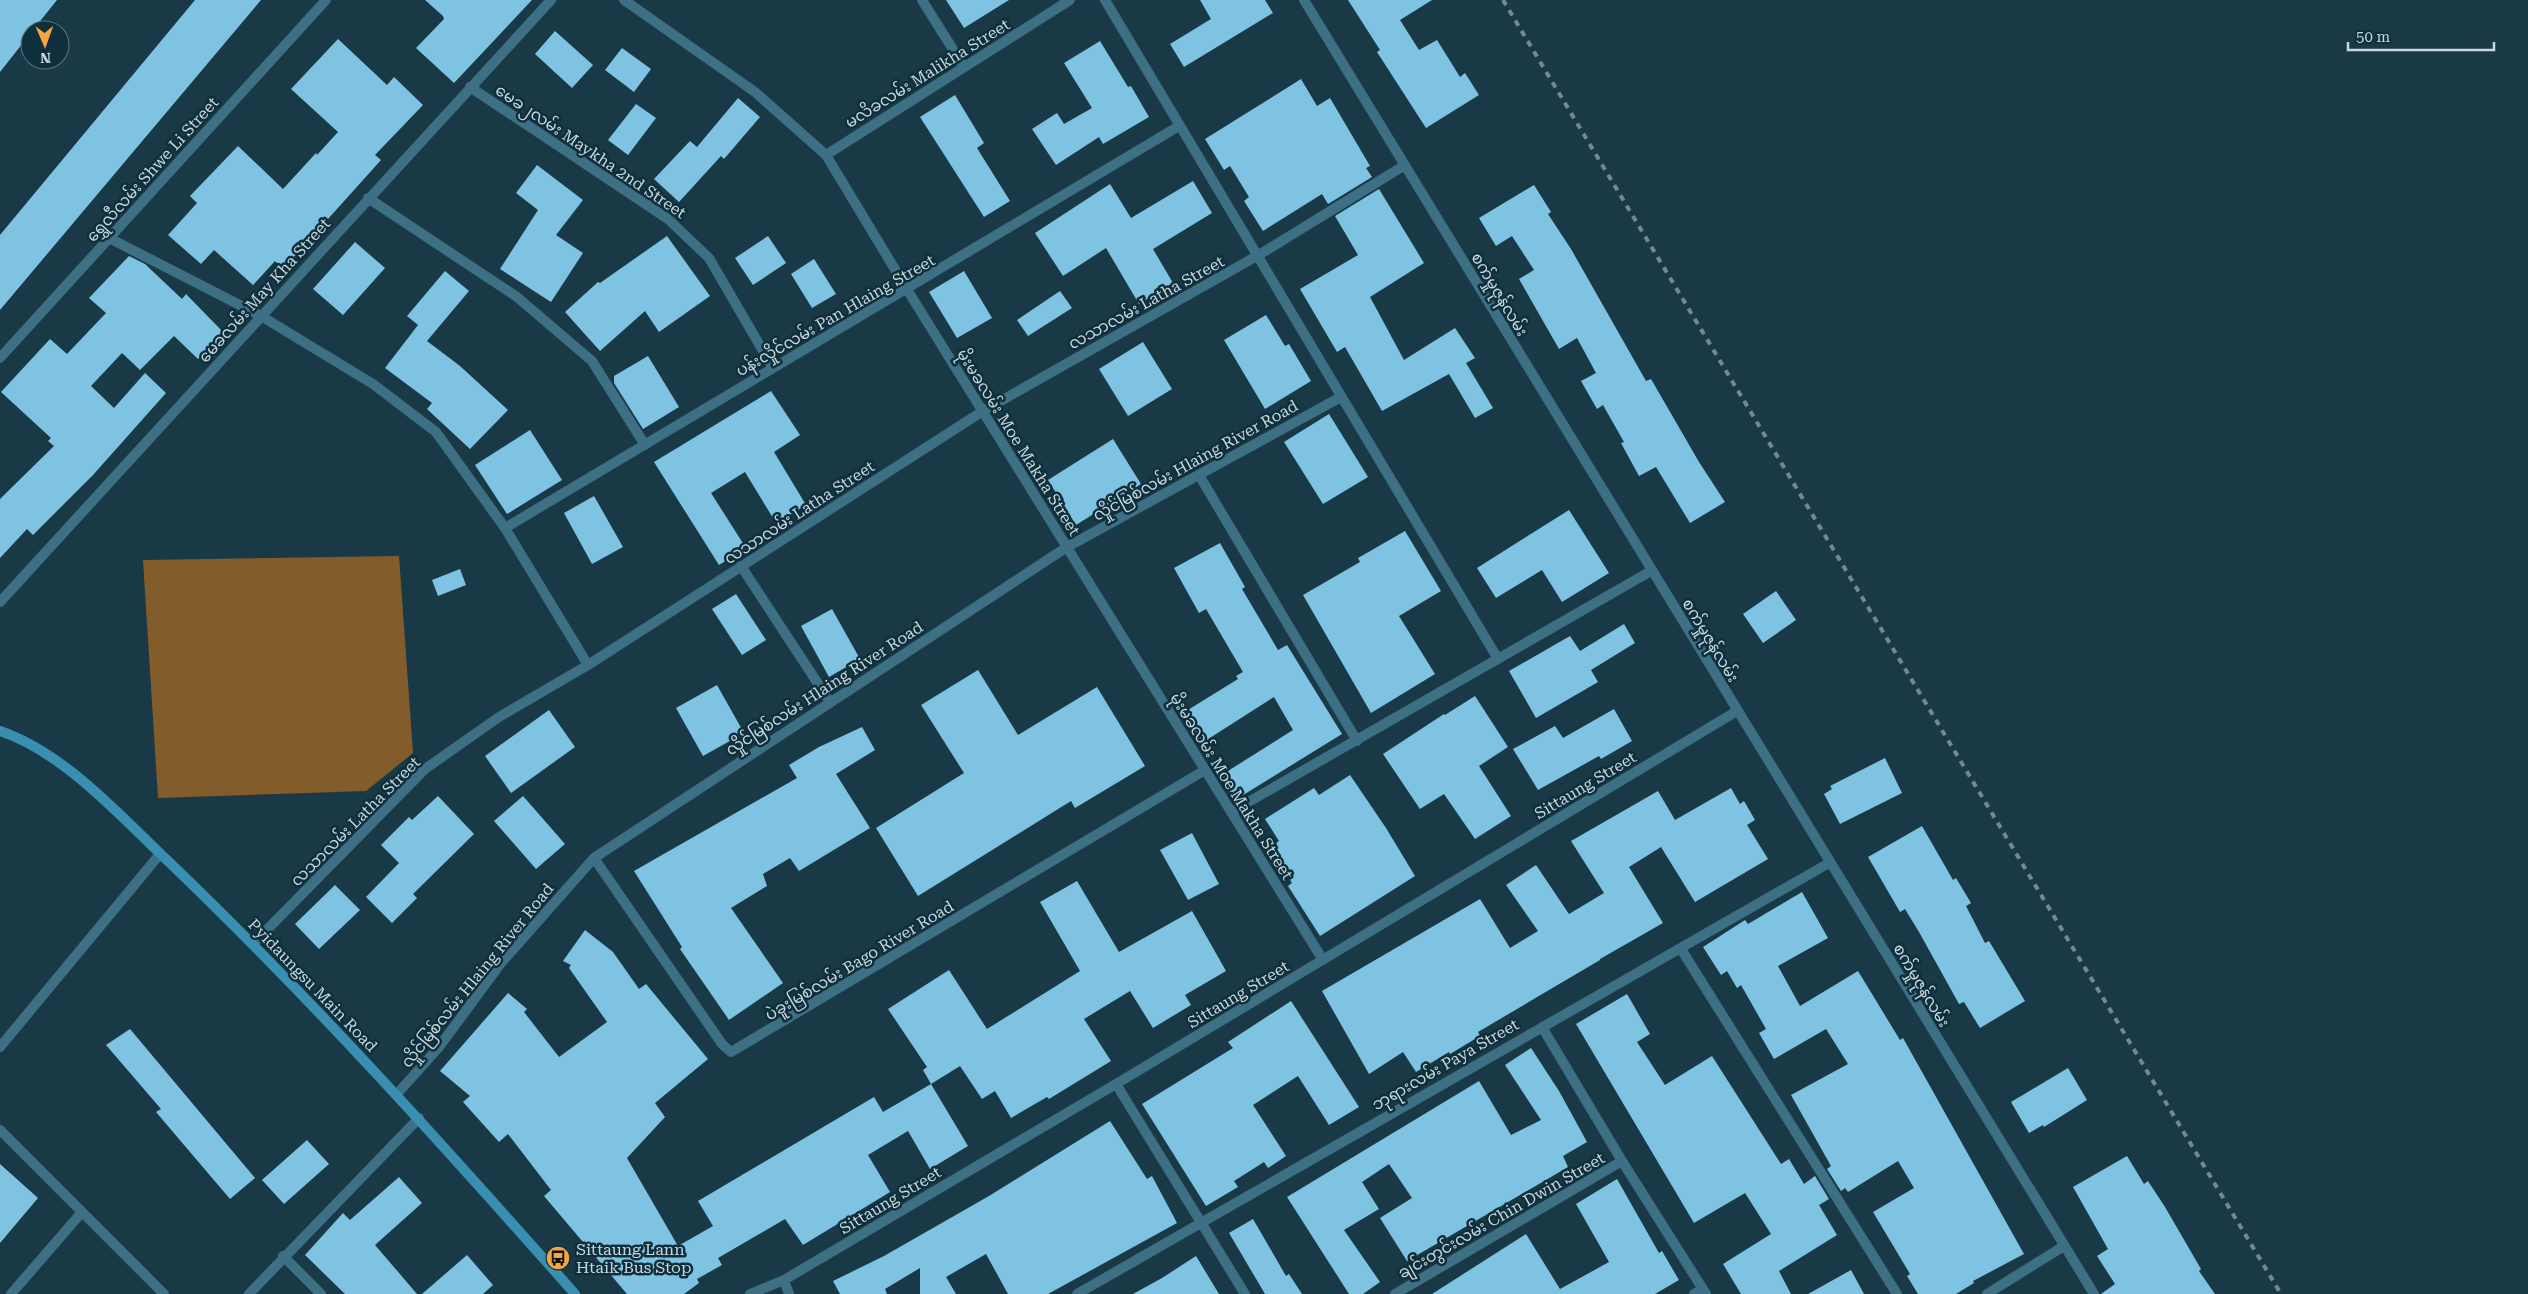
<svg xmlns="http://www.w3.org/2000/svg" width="2528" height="1294" font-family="'Roboto Serif','Noto Sans Myanmar',serif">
  <rect width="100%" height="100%" fill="#1a3946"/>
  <path fill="#835c2c" d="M399,556L413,753L366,791L158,798L143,560Z"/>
  <path fill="#7ec4e2" d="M0,0H57L33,30H30V34L0,72Z
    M195,0H261L0,310V235Z
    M425,0H532L454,83L416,48L444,19L443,16Z
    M946,0H1009L964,28Z
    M1200,0H1265L1273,13L1184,67L1170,44L1211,19Z
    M1348,0H1432L1400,20L1419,50L1437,40L1460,77L1465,73L1479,95L1426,128L1377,52L1380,50Z
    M555,31L593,65L572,88L535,54Z
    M338,39L387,85L394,77L423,105L375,155L381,160L283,269L275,261L253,285L214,250L201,264L168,235L197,203L190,196L238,146L283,189L316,153L317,155L338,132L291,89Z
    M1100,41L1128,87L1131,86L1149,117L1103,144L1099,137L1056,165L1032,129L1057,113L1064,124L1092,108L1064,63Z
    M622,48L651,69L634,92L605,70Z
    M1301,79L1317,106L1330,98L1370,166L1366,168L1372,177L1328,204L1322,194L1263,231L1244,201L1249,197L1230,166L1224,170L1205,139Z
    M955,95L984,143L977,148L1010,201L984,217L920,117Z
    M738,98L760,117L724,159L721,156L679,202L654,179L690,141L697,147Z
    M636,104L656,118L628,155L608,140Z
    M537,165L583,200L556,235L583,253L551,302L500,269L538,210L516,193Z
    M1193,181L1212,213L1153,249L1173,283L1139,304L1106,248L1063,276L1035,233L1110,184L1131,218Z
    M1534,185L1551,212L1548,214L1571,249L1646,381L1651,379L1699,462L1725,502L1690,523L1656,467L1639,476L1621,443L1624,442L1603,405L1597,409L1581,381L1596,373L1577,338L1559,349L1519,279L1534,270L1512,236L1496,246L1479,218Z
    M1379,189L1424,263L1370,297L1404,360L1455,328L1475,358L1466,363L1493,408L1475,418L1449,374L1382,411L1345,347L1337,352L1300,289L1358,255L1335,216Z
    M667,236L710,296L659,332L645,311L600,351L565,312L598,282L600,283Z
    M768,236L786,263L753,285L735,258Z
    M355,242L385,268L343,315L313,289Z
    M129,256L145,264L182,299L186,294L224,333L198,359L174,336L140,370L122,353L91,386L114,408L145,373L166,393L93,475L33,535L27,529L0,558V499L54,446L48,441L51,438L1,392L50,339L67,354L106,313L89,298Z
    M814,259L836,294L812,308L791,274Z
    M445,271L469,291L427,341L460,366L508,410L470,449L427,409L432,403L385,368L418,325L407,316Z
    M964,271L992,318L957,338L929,292Z
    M1060,291L1072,308L1028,336L1017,320Z
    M1266,315L1285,346L1289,344L1311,381L1265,409L1224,340Z
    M1143,342L1172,389L1128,416L1099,369Z
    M648,356L679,407L643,429L614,383V376Z
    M771,391L800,435L774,452L806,505L776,523L745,472L711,493L746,548L719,565L654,462Z
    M1329,414L1368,477L1323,504L1284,442Z
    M530,430L562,480L507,514L475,465Z
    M1113,439L1141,484L1076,525L1048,480Z
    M594,496L623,547L592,564L564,513Z
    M1569,510L1609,573L1562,602L1542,570L1496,598L1477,568Z
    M1405,531L1441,591L1399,616L1435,674L1371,713L1303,595L1360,562L1358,558Z
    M1220,543L1245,587L1242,589L1278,650L1287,645L1342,734L1235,800L1220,776L1293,730L1274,697L1202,743L1183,713L1238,679L1236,676L1243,672L1206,609L1199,613L1174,568Z
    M460,569L466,585L438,596L432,580Z
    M1776,591L1796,620L1763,643L1743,614Z
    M736,594L766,640L742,655L712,609Z
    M832,609L860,659L829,677L801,626Z
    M1624,624L1635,643L1591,670L1598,682L1536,718L1509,671L1570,636L1580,651Z
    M978,670L1018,735L1097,687L1145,766L1075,808L1071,801L918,896L876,828L964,773L921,705Z
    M717,685L744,733L703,756L676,708Z
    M1475,696L1508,747L1479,766L1511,816L1475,839L1444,794L1420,809L1383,754L1444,714L1445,715Z
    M1614,709L1632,741L1601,759L1599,756L1538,790L1513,749L1555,726L1563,738Z
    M549,710L575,747L511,793L485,756Z
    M862,727L875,750L836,774L870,828L799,871L790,858L763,874L767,886L731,908L783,983L729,1020L680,949L682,947L634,871L797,778L789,765L819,747Z
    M1885,758L1902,793L1840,824L1824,794L1832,789L1830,786Z
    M1350,775L1386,828L1415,876L1320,936L1288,886L1292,883L1271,846L1279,841L1265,819L1314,788L1319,795Z
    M1731,788L1740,804L1744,801L1755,820L1747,825L1768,859L1695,902L1661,847L1629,867L1663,923L1600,959V960L1478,1032L1480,1036L1450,1054L1449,1052L1416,1072L1403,1052L1369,1074L1322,991L1480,899L1510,948L1538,931L1506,885L1536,865L1569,914L1604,893L1571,841L1658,791L1675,820Z
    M438,796L474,834L413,894L417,898L392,923L366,897L399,863L381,845L409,817L412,820Z
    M523,796L565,844L536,869L494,821Z
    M1922,826L1953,880L1956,878L1971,903L1966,906L1985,943L1989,941L2025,1001L1980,1028L1964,1002L1959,1004L1919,932L1905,909L1900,912L1868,857Z
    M1192,833L1219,884L1188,900L1160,850Z
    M1077,881L1119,952L1192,911L1226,971L1185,995L1191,1005L1153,1028L1130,991L1084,1019L1111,1061L1049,1099L1047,1097L1011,1118L995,1091L982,1099L960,1066L931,1084L923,1070L927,1067L888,1009L949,970L987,1029L1080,971L1040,902Z
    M335,885L360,910L319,949L295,924Z
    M1802,892L1828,938L1778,966L1800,1006L1858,971L1900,1040L1903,1038L2024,1254L1973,1281L1974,1283L1956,1294H1918L1907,1276L1910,1274L1873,1212L1914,1188L1898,1161L1848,1192L1845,1188L1841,1191L1827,1169L1831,1166L1791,1095L1848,1064L1826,1029L1774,1059L1759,1033L1766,1029L1741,985L1737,988L1727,971L1721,975L1703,947L1745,920L1748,924Z
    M585,930L613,952L639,989L646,984L708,1059L655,1103L665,1117L627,1158L678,1246L713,1226L698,1201L874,1097L883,1112L931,1084L968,1146L930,1169L908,1131L868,1155L890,1192L803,1245L785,1219L718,1258L722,1265L697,1279L699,1283L684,1294H627L544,1196L551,1190L508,1134L499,1142L463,1102L470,1096L440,1071L508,993L527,1009L524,1012L559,1057L607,1022L569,968L571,965L563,961Z
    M1627,994L1650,1034L1637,1042L1665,1085L1712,1056L1781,1164L1789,1159L1804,1184L1815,1176L1829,1199L1819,1205L1837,1235L1779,1271L1791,1294H1741L1723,1264L1771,1234L1745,1193L1694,1223L1576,1024Z
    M1291,1001L1359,1107L1329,1125L1298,1076L1253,1105L1286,1156L1268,1168L1264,1162L1234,1181L1238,1187L1206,1206L1142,1104L1233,1048L1228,1042Z
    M130,1029L255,1178L230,1199L156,1112L161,1109L106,1045Z
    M1531,1048L1559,1091L1587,1142L1563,1156L1568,1167L1407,1261L1380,1218L1412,1198L1389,1164L1362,1182L1379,1209L1344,1230L1380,1282L1363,1294H1349L1287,1197L1479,1081L1511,1135L1541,1120L1505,1065Z
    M2068,1068L2087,1100L2044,1127L2043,1125L2029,1133L2011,1102Z
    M1110,1121L1147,1179L1152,1176L1177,1223L1048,1294H1008L986,1254L946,1277L956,1294H920V1268L885,1289L887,1294H840L833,1281L884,1256L989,1196Z
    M307,1140L329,1164L284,1204L262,1180Z
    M2127,1156L2144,1184L2148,1181L2165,1207L2201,1269L2199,1271L2215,1294H2101L2115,1284L2097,1256L2108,1249L2073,1187Z
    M0,1164L38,1198L0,1243Z
    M399,1177L422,1203L375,1245L417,1294H345L305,1255L343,1213L350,1220Z
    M1617,1179L1659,1253L1662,1251L1679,1280L1655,1294H1432L1526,1234L1560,1289L1609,1262L1576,1204Z
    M1253,1219L1286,1276L1289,1274L1302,1294H1265L1229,1233Z
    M467,1255L493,1285L483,1294H422Z
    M1196,1256L1219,1294H1133L1162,1278Z
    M1851,1270L1864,1294H1808Z"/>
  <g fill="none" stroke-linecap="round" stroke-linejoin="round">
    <path stroke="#3d6f85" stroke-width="10" d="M624,0L755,92L826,155L908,291L1323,960
      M922,0L964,67
      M1105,0L1498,659
      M470,87L668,219L709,258L773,368
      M826,155L1070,0
      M368,198L517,297L592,361L645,445
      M109,238L261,316L373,384L436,432L505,528L588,665
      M0,358L326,0
      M1199,475L1357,741
      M505,528C729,394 955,262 1179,126
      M741,566L830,702
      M0,602L551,0
      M1231,812L1651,571
      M594,858L722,1044L731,1052L1205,770
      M254,943L425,769L499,717L588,665L983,411L1257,256L1405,165
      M1681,949L1897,1294
      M1542,1027L1622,1161L1706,1294
      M0,1047L160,854
      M1116,1084L1245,1294
      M397,1094L439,1047L501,963L594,858L1067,547L1341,397
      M0,1130L164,1294
      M283,1256L321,1294
      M784,1280L789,1294
      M11,1294L82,1212
      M249,1294L419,1118
      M750,1294L784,1280L1116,1084L1737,711
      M1077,1294L1829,863
      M1395,1294L1622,1161
      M1694,1294L1702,1289
      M1987,1294L2064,1246"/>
    <path stroke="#3d6f85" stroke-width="10" d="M1304,0L2094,1294"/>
    <path stroke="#388fb1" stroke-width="10" d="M0,731C65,753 120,816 169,862C312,999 444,1146 575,1294"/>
    <path stroke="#708993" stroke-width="4" stroke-dasharray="6 6" stroke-linecap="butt" d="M1503,0L2281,1294"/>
  </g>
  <defs>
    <g id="bus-disc" transform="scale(1.25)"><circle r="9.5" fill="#f2a541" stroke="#0f2f3c"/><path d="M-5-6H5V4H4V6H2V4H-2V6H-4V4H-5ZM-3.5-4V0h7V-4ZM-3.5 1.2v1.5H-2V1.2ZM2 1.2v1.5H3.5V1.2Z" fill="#111"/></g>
  </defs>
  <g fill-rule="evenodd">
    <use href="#bus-disc" x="558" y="1258"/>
  </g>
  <g text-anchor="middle" stroke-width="5" stroke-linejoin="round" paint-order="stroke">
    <g font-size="16" fill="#c5d7df" stroke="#0f2f3c">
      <text transform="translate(927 73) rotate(-32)" y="6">မလိခလမ်း Malikha Street</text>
      <text transform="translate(591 151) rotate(34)" y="6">မေခ၂လမ်း Maykha 2nd Street</text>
      <text transform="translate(152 169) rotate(-48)" y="6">ရွှေလီလမ်း Shwe Li Street</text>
      <text transform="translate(264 290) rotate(-48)" y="6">မေခလမ်း May Kha Street</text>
      <text transform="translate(1500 294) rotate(59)" y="6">စက်မှုဇုန်လမ်း</text>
      <text transform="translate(1146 302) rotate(-29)" y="6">လသာလမ်း Latha Street</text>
      <text transform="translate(835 315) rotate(-30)" y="6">ပန်းလှိုင်လမ်း Pan Hlaing Street</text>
      <text transform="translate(1019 442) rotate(58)" y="6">မိုးမခလမ်း Moe Makha Street</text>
      <text transform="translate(1195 460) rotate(-29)" y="6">လှိုင်မြစ်လမ်း Hlaing River Road</text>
      <text transform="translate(799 512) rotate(-33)" y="6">လသာလမ်း Latha Street</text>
      <text transform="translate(1711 640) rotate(59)" y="6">စက်မှုဇုန်လမ်း</text>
      <text transform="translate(824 688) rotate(-33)" y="6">လှိုင်မြစ်လမ်း Hlaing River Road</text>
      <text transform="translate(1585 785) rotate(-31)" y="6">Sittaung Street</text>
      <text transform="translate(1232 786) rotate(58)" y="6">မိုးမခလမ်း Moe Makha Street</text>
      <text transform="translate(355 821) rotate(-45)" y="6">လသာလမ်း Latha Street</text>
      <text transform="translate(859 960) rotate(-31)" y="6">ပဲခူးမြစ်လမ်း Bago River Road</text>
      <text transform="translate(477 975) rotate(-51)" y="6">လှိုင်မြစ်လမ်း Hlaing River Road</text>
      <text transform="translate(313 985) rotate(46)" y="6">Pyidaungsu Main Road</text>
      <text transform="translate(1922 985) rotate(59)" y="6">စက်မှုဇုန်လမ်း</text>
      <text transform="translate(1238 994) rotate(-31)" y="6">Sittaung Street</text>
      <text transform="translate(1445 1064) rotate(-30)" y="6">ဘုရားလမ်း Paya Street</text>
      <text transform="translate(890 1200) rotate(-31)" y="6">Sittaung Street</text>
      <text transform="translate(1501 1215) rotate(-30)" y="6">ချင်းတွင်းလမ်း Chin Dwin Street</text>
    </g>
    <g font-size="16" fill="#c5d7df" stroke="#0f2f3c" text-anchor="start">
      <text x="576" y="1255">Sittaung Lann<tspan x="576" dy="18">Htaik Bus Stop</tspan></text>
    </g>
  </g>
  <g transform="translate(45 45) rotate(178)"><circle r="24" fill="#0f2f3c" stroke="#58727d"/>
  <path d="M0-4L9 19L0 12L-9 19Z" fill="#f2a541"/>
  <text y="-8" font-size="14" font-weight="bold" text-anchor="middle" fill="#c5d7df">N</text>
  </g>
  <path d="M2348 42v8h146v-8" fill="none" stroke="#c5d7df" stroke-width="2.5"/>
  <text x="2356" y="42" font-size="15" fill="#c5d7df" stroke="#0f2f3c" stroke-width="4" paint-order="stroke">50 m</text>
</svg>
